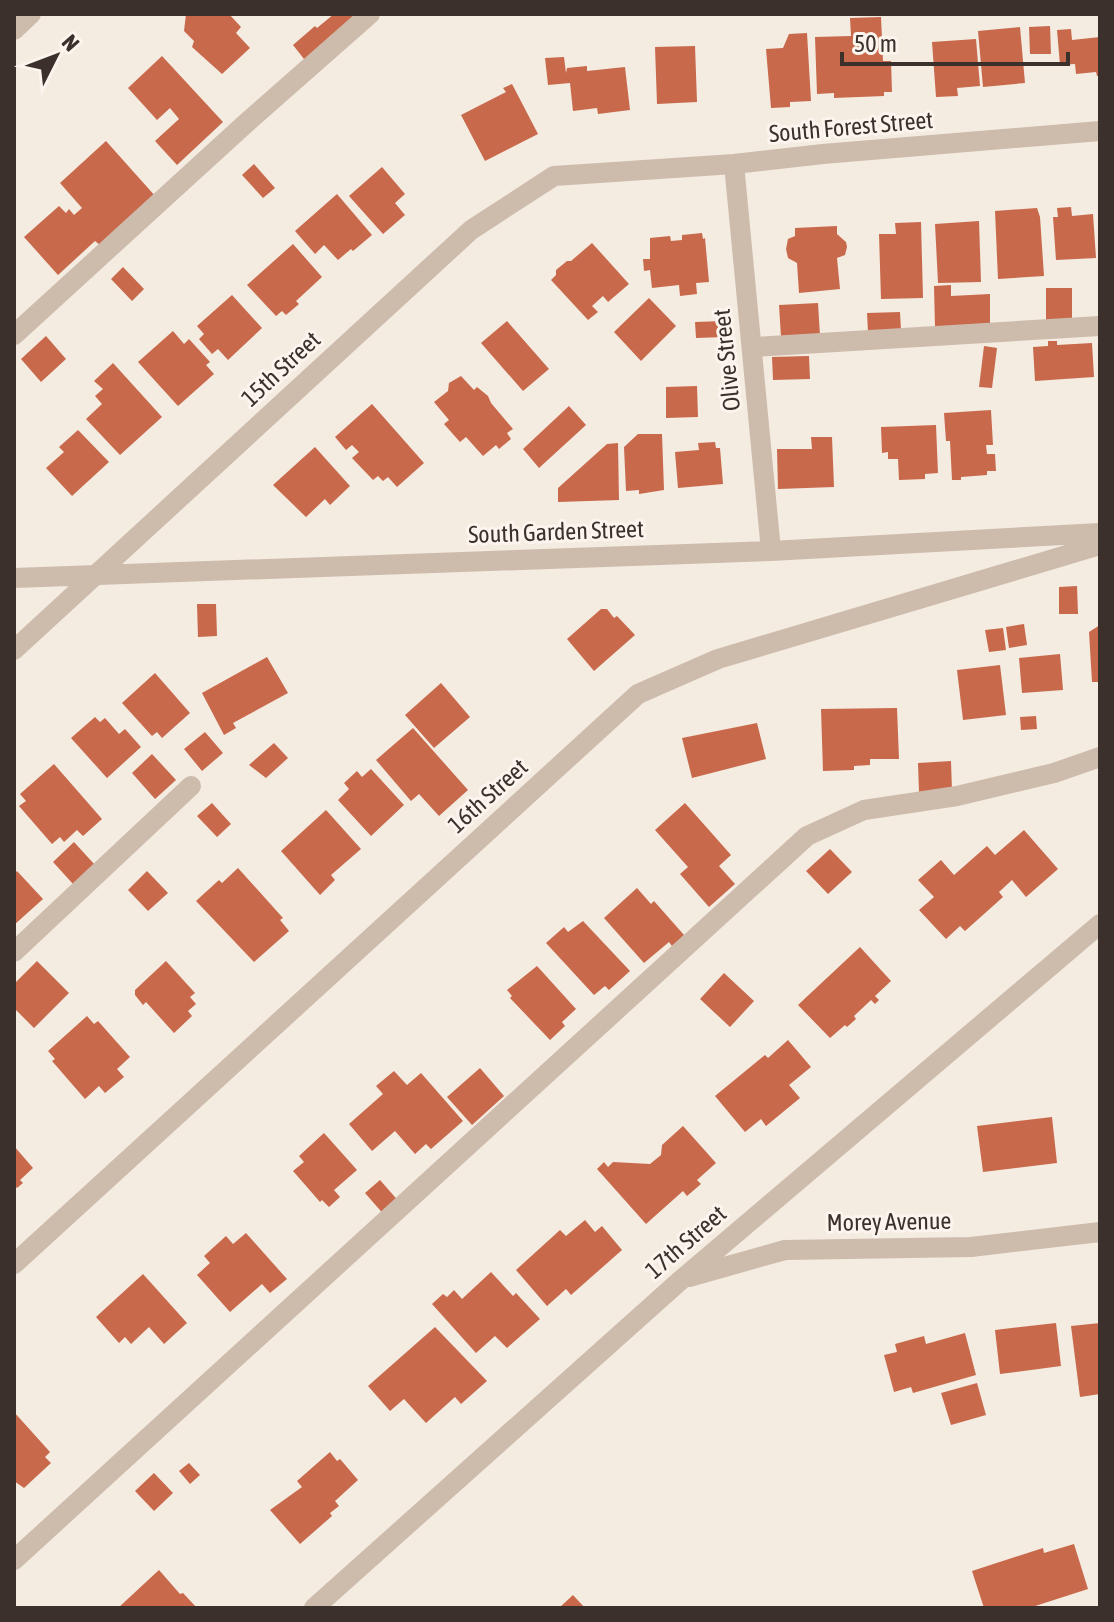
<svg xmlns="http://www.w3.org/2000/svg" width="1114" height="1622" font-family="'Asap Condensed',sans-serif">
  <rect width="100%" height="100%" fill="#f4ebe1"/>
  <path fill="#c8694b" d="M186,14H229L241,27L236,33L250,48L222,74L192,47L194,41L184,31Z
    M334,14H364L308,64L293,45L315,26L317,28Z
    M881,17L883,61H891L892,92H884V96L834,98V93L817,94L815,37L851,36L850,18Z
    M1050,26L1051,54H1030L1029,27Z
    M1020,27L1025,83L983,87L978,31Z
    M1071,29L1072,40L1100,37V76H1097L1096,72L1076,74L1075,64L1060,65L1057,30Z
    M807,33L811,101L790,102V107L771,108L766,49L783,48L789,34Z
    M976,39L980,86L957,88L958,96L936,97L932,42Z
    M695,46L697,102L657,104L655,47Z
    M162,56L223,122L177,165L155,141L179,119L170,108L157,120L128,88Z
    M564,57L566,73L567,68L587,66V71L625,67L630,110L598,114L597,108L573,111L570,83L548,85L545,58Z
    M512,84L538,134L485,161L461,115L506,92L503,88Z
    M106,141L156,197L100,245L95,241L58,275L24,237L59,206L66,213L69,209L74,215L82,208L60,183Z
    M254,164L275,188L263,198L242,175Z
    M382,167L405,194L395,203L405,215L383,234L349,196Z
    M337,194L372,235L353,251L351,249L338,260L324,245L315,254L295,231Z
    M1071,207L1072,216L1093,214L1096,258L1056,260L1053,217H1058L1057,208Z
    M1037,208L1040,217L1044,276L998,279L995,211Z
    M979,221L981,282L938,283L935,224Z
    M921,222L923,298L881,299L879,234H896L895,223Z
    M837,226V234L846,242L847,247L845,255L837,258L840,289L799,293L797,263L788,258L786,249L788,239L795,236V228Z
    M702,233L703,239L705,238L709,282L696,283L697,294L680,296L679,285L652,288L650,270L644,271L643,259H650V238L670,236L671,241L682,240V235Z
    M592,243L629,284L608,302L603,296L592,306L598,312L588,320L551,280L556,275V270L567,261H571Z
    M293,244L322,277L296,301L299,304L286,315L282,311L276,316L247,285Z
    M123,267L144,289L132,301L111,279Z
    M951,285V296L990,294V325L935,327L934,286Z
    M1046,288H1072V320L1046,321Z
    M232,295L262,328L228,360L218,349L212,354L199,339L204,334L197,326Z
    M649,298L676,326L641,361L614,332Z
    M818,303L820,336L781,337L779,305Z
    M900,312L901,331L868,332L867,313Z
    M507,321L549,369L523,391L481,343Z
    M724,321L725,337L696,338L695,322Z
    M173,331L184,344L189,339L210,362L206,365L214,374L178,406L138,362Z
    M46,336L66,359L41,382L21,359Z
    M1048,341H1057V345L1092,343L1094,377L1035,381L1033,347L1048,346Z
    M984,346L997,348L992,388L979,387Z
    M809,356L810,379L773,380L772,357Z
    M113,363L162,417L120,455L86,419L102,404L95,396L103,389L94,381Z
    M461,376L474,390L477,387L488,396L491,403L513,429L507,433L511,439L499,449L496,445L483,456L466,437L460,442L444,424L449,420L434,402L448,391L449,383Z
    M697,386L698,417L666,418V387Z
    M372,404L424,463L397,487L388,477L383,481L378,476L373,480L352,458L359,452L352,445L346,450L335,437Z
    M569,406L586,425L539,468L523,449Z
    M991,410L993,445H986L987,454H995L996,471H987V475L961,477V480H952L950,441H946L944,413Z
    M936,425L938,473L925,474V479L899,480L898,459H888V452L882,453L881,427Z
    M78,430L109,462L72,496L46,468L64,452L59,447Z
    M638,434H662L664,490L639,494V490L626,491L624,447Z
    M811,437H832L834,487L778,489L777,449H812Z
    M715,442L716,448H720L723,484L678,488L675,452L699,450L698,443Z
    M618,443L619,500L558,502V488L607,444Z
    M315,447L350,486L330,505L325,499L306,517L273,485Z
    M1077,586L1078,614H1059V587Z
    M197,604H216L217,636L198,637Z
    M601,609H607L614,618L617,616L635,635L594,671L567,639Z
    M1024,624L1027,645L1009,648L1006,627Z
    M1100,625V682H1092L1089,632Z
    M1003,628L1006,650L989,652L985,630Z
    M1060,654L1063,690L1022,693L1019,658Z
    M267,657L288,693L233,723L236,728L224,735L202,693Z
    M1000,665L1006,715L963,720L957,670Z
    M155,673L190,713L162,738L157,732L152,736L122,703Z
    M441,683L470,717L434,748L405,715Z
    M897,708L899,759H870V765L854,766V770L823,771L821,709Z
    M1036,716L1037,729L1021,730L1020,717Z
    M95,717L100,722L105,718L119,734L125,729L141,747L107,778L71,738Z
    M757,723L766,759L692,778L682,738Z
    M413,728L468,790L439,816L419,794L411,801L376,760Z
    M205,732L223,753L202,771L184,749Z
    M274,743L288,758L266,778L249,765Z
    M152,754L176,780L155,799L132,773Z
    M951,761L952,791L919,792L918,763Z
    M54,764L102,819L83,836L77,830L64,842L60,837L52,844L19,806L26,801L20,794Z
    M371,769L404,805L371,836L338,800L349,789L344,783L357,771L362,777Z
    M212,803L231,824L217,837L197,816Z
    M685,803L731,855L719,866L735,884L709,907L680,874L688,867L655,830Z
    M326,810L361,849L331,875L335,880L320,895L281,851Z
    M1024,830L1058,869L1026,897L1012,880L999,892L1003,897L965,931L960,926L946,939L919,910L934,897L918,880L941,860L954,875L987,846L995,855Z
    M74,842L95,865L73,884L53,862Z
    M830,849L852,872L828,894L806,871Z
    M238,868L283,918L280,920L289,931L254,962L196,901L219,880L222,883Z
    M17,871L43,899L14,925V874Z
    M147,871L168,893L148,911L128,890Z
    M637,888L651,904L654,901L684,935L672,946L669,942L644,963L604,918Z
    M583,921L630,971L609,990L605,986L594,995L546,943L564,927L568,932Z
    M860,947L891,981L875,996L879,1000L875,1004L871,1000L854,1016L856,1019L847,1027L845,1025L830,1038L798,1005Z
    M37,961L69,993L34,1028L14,1008V984Z
    M166,961L195,993L190,997L196,1004L188,1011L192,1016L174,1033L146,1002L143,1005L135,995V990Z
    M537,966L576,1009L562,1022L565,1026L550,1040L510,998L512,996L507,990Z
    M724,973L754,1001L730,1027L700,999Z
    M87,1016L94,1024L98,1021L130,1057L117,1069L124,1077L105,1093L99,1086L85,1099L52,1061L55,1059L48,1051Z
    M788,1040L811,1067L789,1085L800,1098L766,1126L761,1119L745,1132L715,1096L765,1055L768,1058Z
    M480,1068L504,1096L472,1125L447,1097Z
    M394,1071L407,1085L421,1073L463,1121L431,1149L426,1144L415,1154L395,1131L372,1151L349,1124L383,1094L376,1086Z
    M1052,1117L1057,1163L983,1172L977,1126Z
    M683,1126L716,1163L697,1180L701,1184L687,1196L683,1191L646,1224L597,1169L604,1162L608,1167L613,1162L650,1164L661,1155L662,1145Z
    M324,1133L357,1170L334,1190L340,1197L329,1207L322,1200L320,1202L293,1171L304,1162L299,1156Z
    M14,1146L33,1168L20,1180L23,1183L17,1188L14,1185Z
    M380,1180L401,1204L386,1217L365,1193Z
    M585,1220L595,1232L602,1226L622,1250L571,1295L566,1289L547,1306L516,1270L560,1230L566,1236Z
    M246,1233L287,1279L270,1293L262,1284L230,1312L197,1275L210,1263L204,1256L226,1236L233,1244Z
    M491,1272L513,1296L516,1293L540,1319L507,1348L495,1336L476,1353L432,1304L443,1294L447,1297L454,1290L462,1299Z
    M143,1274L187,1323L164,1344L149,1327L131,1344L125,1337L119,1343L96,1317Z
    M1056,1323L1061,1366L1000,1374L995,1330Z
    M1100,1323V1394L1080,1397L1071,1326Z
    M435,1327L487,1381L461,1404L455,1397L426,1423L404,1399L390,1411L368,1386Z
    M965,1333L976,1375L913,1393L911,1387L894,1392L884,1355L897,1352L895,1344L924,1336L926,1344Z
    M977,1383L986,1415L951,1425L941,1393Z
    M14,1412L50,1452L45,1457L51,1463L24,1488L14,1481Z
    M330,1452L337,1461L340,1459L358,1480L335,1501L339,1506L330,1513L332,1516L300,1544L270,1510L302,1487L297,1481Z
    M189,1463L200,1475L190,1484L179,1471Z
    M154,1473L173,1493L154,1511L135,1491Z
    M1074,1544L1088,1589L1029,1608H984L972,1571L1043,1548L1044,1553Z
    M159,1570L180,1594L183,1593L197,1608H118Z
    M573,1595L585,1608H559Z"/>
  <g fill="none" stroke-linecap="round" stroke-linejoin="round">
    <path stroke="#cdbbac" stroke-width="20" d="M14,30L31,14
      M734,164L771,551
      M14,335L244,125L370,14
      M752,347L1100,326
      M14,578L771,551L1100,533
      M14,650L471,230L554,176L734,164L823,154L1100,131
      M14,952L191,786
      M14,1264L638,694L718,659L1100,545
      M689,1277L785,1250L971,1247L1100,1232
      M14,1560L807,836L864,810L957,796L1054,773L1100,757
      M314,1608L682,1279L1100,924"/>
  </g>
  <g text-anchor="middle" stroke-width="6" stroke-linejoin="round" paint-order="stroke">
    <g font-size="24" fill="#3b302b" stroke="#fbf5ee">
      <text transform="translate(851 127) rotate(-5)" y="8">South Forest Street</text>
      <text transform="translate(727 360) rotate(-96)" y="8">Olive Street</text>
      <text transform="translate(281 369) rotate(-43)" y="8">15th Street</text>
      <text transform="translate(556 532) rotate(-2)" y="8">South Garden Street</text>
      <text transform="translate(488 796) rotate(-42)" y="8">16th Street</text>
      <text transform="translate(889 1222) rotate(-1)" y="8">Morey Avenue</text>
      <text transform="translate(686 1242) rotate(-41)" y="8">17th Street</text>
    </g>
  </g>
  <rect width="1114" height="1622" fill="none" stroke="#3b302b" stroke-width="32"/>
  <g transform="translate(56 56) rotate(48)" stroke="#fbf5ee" stroke-width="6" paint-order="stroke">
  <path d="M0-6L14 30L0 20L-14 30Z" fill="#3b302b"/>
  <text y="-12" font-size="22" font-weight="bold" text-anchor="middle" fill="#3b302b">N</text>
  </g>
  <path d="M842 52v12h226v-12" fill="none" stroke="#3b302b" stroke-width="4"/>
  <text x="854" y="52" font-size="24" fill="#3b302b" stroke="#fbf5ee" stroke-width="6" paint-order="stroke">50 m</text>
</svg>
